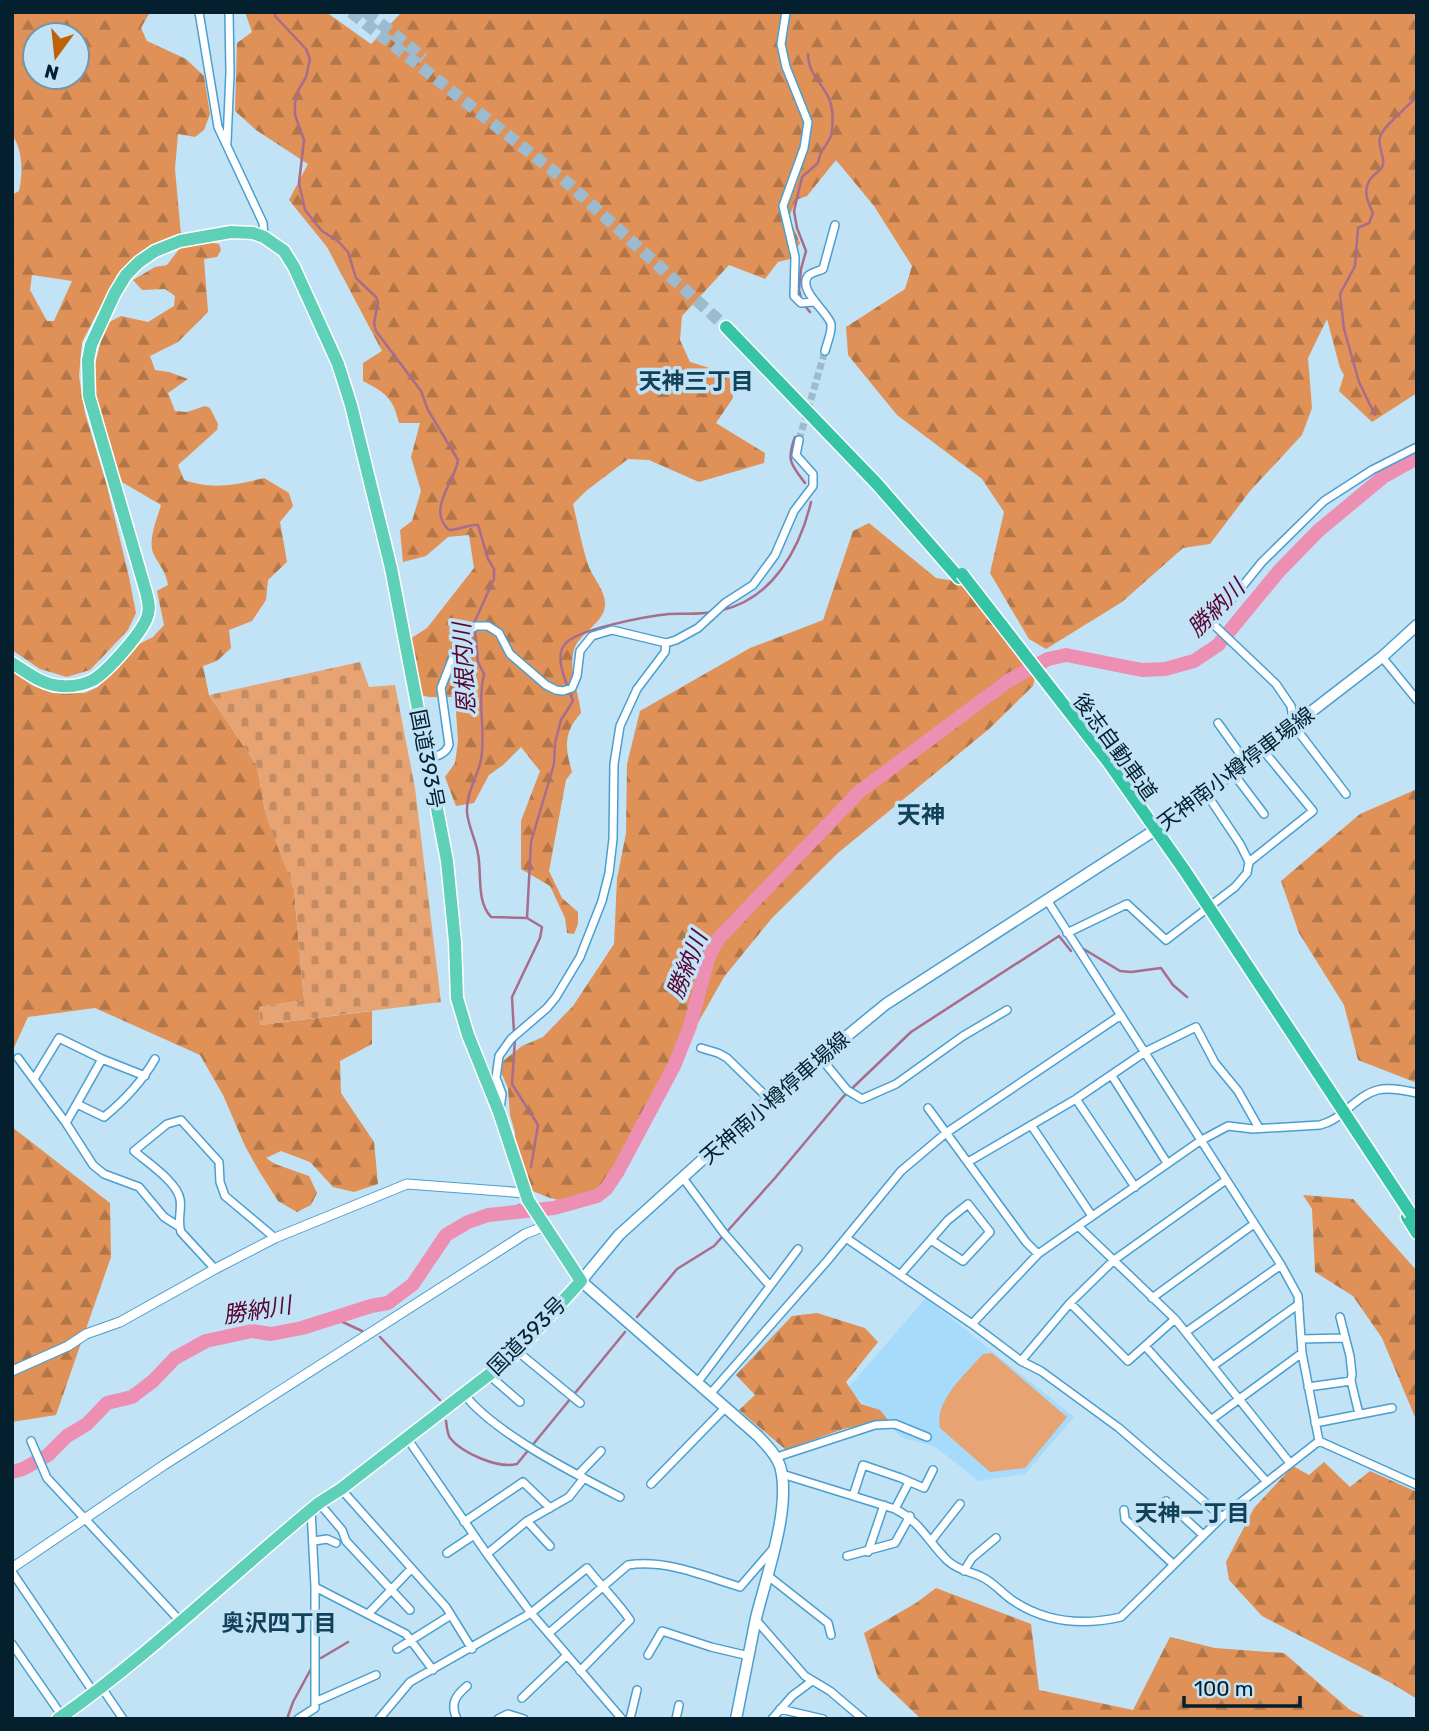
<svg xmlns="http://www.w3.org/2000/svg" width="1429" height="1731" font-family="Rubik,'Noto Sans JP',sans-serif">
  <defs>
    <pattern id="forest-firs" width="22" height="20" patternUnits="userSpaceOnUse" patternTransform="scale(1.75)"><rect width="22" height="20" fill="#df9157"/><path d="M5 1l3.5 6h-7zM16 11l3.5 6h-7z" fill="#b37648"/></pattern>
    <pattern id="cemetery-stones" width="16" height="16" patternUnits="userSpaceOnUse" patternTransform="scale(1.75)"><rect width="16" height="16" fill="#e7a372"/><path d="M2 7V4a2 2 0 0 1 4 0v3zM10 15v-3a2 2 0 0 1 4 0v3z" fill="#c48c63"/></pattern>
  </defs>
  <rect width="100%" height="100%" fill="#c2e2f6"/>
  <path fill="#a6dbfc" d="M926,1298L1074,1417L1025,1474L979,1481L934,1446L903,1438L847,1389Z"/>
  <path fill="#e7a372" d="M992,1353L1067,1417L1025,1468L990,1472L940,1428C934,1400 966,1374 983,1354Z"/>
  <path fill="url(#forest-firs)" fill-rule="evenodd" d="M12,12H150L141,28L147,41L186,59L204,76L210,114L204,130L195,137L178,134L175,169L181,235L153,246L117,275L82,342L79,376L85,413L107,486L129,577L136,613L128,630L90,670L67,677L40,669L12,650V195L19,191C23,174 23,149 12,135ZM35,35H77V77H35ZM32,275L72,281L54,321H47L30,290Z
    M245,12H326L371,44L402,12H1417V393L1372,422L1339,391L1344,375L1340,368L1327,319L1308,358L1312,408L1302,435L1250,491L1210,544L1183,548L1122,602L1046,649L1029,639L990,573L1004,512L982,479L897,415L848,355L846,327L905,289L912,266L874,206L836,160L807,196L796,200L789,217L800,243L790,259L778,262L765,279L729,265L682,316L680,340L690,362L729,374L733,398L716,423L765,453L764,463L699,482L649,460L628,459L586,491L573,504C578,525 582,547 589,567C594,580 606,591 605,606C603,624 578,634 574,650C568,671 579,692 581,713C563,733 565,748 572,772L566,780L549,871L562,898L578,912V924L574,934L567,933L565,918L550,886L521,869V821L540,771L521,747L503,765L489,775L474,803L456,806L445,777L455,763L458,741L455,697H429L420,695L410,639L427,628L474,568L469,535L448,537L426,556L403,562L400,530L412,521L421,491L411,457L420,423H399C393,398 386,393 363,381V363L382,351L327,247L289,200L308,164L256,130L235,111L237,43L252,32Z
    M202,241L219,244L221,250L217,257L204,259L208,312L178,342L150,356L155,370L169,372L188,379L168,393L175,411L187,412L205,406L210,408L218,424L217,430L178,465L184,480C213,490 235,485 264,478L289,493L293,506L280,522L287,562L268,580L266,600L252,621L229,630L231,648L217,661L203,666L209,695L257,766L265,811L294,890L304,1000L259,1007L260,1025L372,1011V1044L340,1061L341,1093L374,1142L378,1184L354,1192L333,1187L310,1162L281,1151L266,1158L275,1164L309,1176L317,1193L311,1205L297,1212L278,1201L259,1171L245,1146L223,1095L200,1055L95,1008L28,1017L12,1052V671L32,685L52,693H85L98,687L135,646L153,637L164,625L157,591L168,585C166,572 160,566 154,555C147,541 157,519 161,505L122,482L98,410L93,372L104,329L111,321L121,316L148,322L174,306L175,296L165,289L142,290L133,280L155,267L167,265L180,248Z
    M869,523L936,578L956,581L976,598L1035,677L1033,686L989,729L838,853L772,918L724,977L646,1114C635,1138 605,1195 577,1200C567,1202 554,1200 545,1196C527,1189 523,1187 511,1171L515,1132L510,1115L508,1088L498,1065L522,1046L543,1037L573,1006L614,944L617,879L626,833L627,764L640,711L750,648L823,620L853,531Z
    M1417,789V1083L1358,1060L1344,1005L1299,933L1281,881L1360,814Z
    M12,1127L110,1203L111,1257L56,1415L12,1422Z
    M1303,1195L1353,1199L1417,1271V1422L1382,1338L1353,1296L1315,1272L1312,1209Z
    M817,1313L865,1328L878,1342L846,1382L861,1404L880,1410L888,1420L843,1429L786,1450L739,1410L755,1395L736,1375L792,1316Z
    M1324,1462L1350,1487L1370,1471L1417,1492V1699L1391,1683L1262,1616L1229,1580L1226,1562L1254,1508L1293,1466L1309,1475Z
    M936,1588L1031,1624L1039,1690L1133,1710L1170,1637L1215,1648L1284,1653L1350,1710L1369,1719H921L878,1678L864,1633L916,1603Z"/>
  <path fill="url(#cemetery-stones)" d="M360,662L369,687L395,685L415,788L441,1002L260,1025L259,1007L304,1000L294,890L266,816L257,766L209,695Z"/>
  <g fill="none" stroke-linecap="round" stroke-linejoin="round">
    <path stroke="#a76d8b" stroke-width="2.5" d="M275,12V16L306,49L310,59L306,77L299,89L295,103V115L304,140L299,183L305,210L322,231L338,241L348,252L356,278L376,297L378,302L374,323L376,331L421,391L428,410L458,460C455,483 426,509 449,530C459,530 468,524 478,525L488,559L494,569V579L474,623
      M801,298L799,290L801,269L806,251L797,228L794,211L802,177L818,163C820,149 825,149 830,138C833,132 833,117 832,110C830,88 808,78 808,54
      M805,306L810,312
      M1375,415L1359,382L1344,329L1340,294L1355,266L1358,228L1369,223L1373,213C1367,201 1362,189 1372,177C1376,173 1381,170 1383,165C1385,156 1377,147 1380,137C1383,126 1408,107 1417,96
      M795,437C786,461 791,464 805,483
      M722,610C772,599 800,549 811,502
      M475,630L478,662L484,674C477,703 486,731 481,760C477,778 466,793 467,812C468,826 476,840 478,854C482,874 476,901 491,917L527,918L542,927L540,938L512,997L514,1033
      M527,918L531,842L554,764L555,743L561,720L573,701C568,686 553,658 565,644C577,629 648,616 669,614C684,613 697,615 712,612
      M1082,948L1120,971L1131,972L1161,968L1173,985L1187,997
      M515,1039L512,1084L538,1125L531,1167
      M519,1205L522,1212
      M332,1317L362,1331
      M637,1317L677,1269L714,1246L775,1178L843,1097L911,1032L1059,936L1071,951
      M380,1337L440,1400
      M446,1421C447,1427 447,1433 450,1438C462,1453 498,1469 517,1464L625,1332
      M321,1658L348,1642
      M287,1719L293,1702L312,1667"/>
    <path stroke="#ed8fb3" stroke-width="14" d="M12,1472L23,1469L48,1455L67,1436L87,1424L107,1403L132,1397L153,1381L175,1358L206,1341L252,1331L271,1334L302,1328L371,1306L388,1303L413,1284L446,1235L468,1222L488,1215L554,1208L597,1196L606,1189L618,1171L674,1066L690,1026L709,956L719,938L859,792L1008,681L1048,659L1066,655L1142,670L1165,669L1194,661L1218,645L1279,571L1318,531L1383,477L1417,458"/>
    <path stroke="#9cbbce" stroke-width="7" stroke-dasharray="7 3.5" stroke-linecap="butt" d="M799,440L825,351"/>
    <path stroke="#9cbbce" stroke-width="12" stroke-dasharray="12 6" stroke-linecap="butt" d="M351,12L561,177L726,327
      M366,12L424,58"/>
    <g stroke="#499fcf" stroke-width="10">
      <path id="minor" d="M199,12L218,127L263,223L264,237
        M786,12L781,44L786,67L808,122L804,148L783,206L795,257L794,296L801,303L814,302
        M227,142L230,73L229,12
        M825,351C827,343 832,333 831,324C828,312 797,290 808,276C810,273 819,271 823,269L835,225
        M1382,657L1417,700
        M1218,723L1246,762
        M427,758C437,756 445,755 449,745L441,688L459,642L466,632L476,626H488L499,633L510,654L546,685L556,690L563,691L572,688L577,676L580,651L592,636L612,630L666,643L676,640L698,628L725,603L753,585L775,555L794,511L813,486V474L796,455L799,440
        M1233,773L1264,814
        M1346,794L1294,726L1291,706L1276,684L1214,625L1215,620L1262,562L1324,501L1372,470L1417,447
        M1249,862L1313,811L1263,750
        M1047,900L1281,1265L1298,1296L1302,1353L1319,1441
        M1067,933L1127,904L1166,940L1235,887L1247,873L1249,862L1240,844L1206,793
        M701,1048L718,1053L727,1058L770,1100
        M820,1057L847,1090L862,1099L896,1084L963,1036L1007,1010
        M18,1058L66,1123L93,1165L104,1174L139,1187L164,1217L178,1226
        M1112,1076L1167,1163
        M34,1079L59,1038L102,1059L145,1076
        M1076,1099L1135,1187
        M77,1104L104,1117C125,1100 141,1083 155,1059
        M928,1108L1026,1242L1038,1254
        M500,1109L502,1094L496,1078L499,1056L511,1039L547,1008L556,997L580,957L602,901L609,873L613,839L614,764L620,726L637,689L665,652L666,643
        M66,1123L102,1059
        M1031,1125L1092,1216
        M968,1162L1076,1099L1145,1052L1196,1027L1215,1063L1238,1091L1259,1128
        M683,1178L723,1232L770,1286
        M1078,1226L1175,1319L1290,1463
        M846,1238L972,1324L1021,1361L1041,1371L1119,1428L1222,1517
        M215,1269L181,1232C177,1221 182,1210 180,1199C177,1182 147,1162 134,1151L167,1124L181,1120L219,1162L220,1182L225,1196L275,1238
        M900,1275L948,1220L968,1204L990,1232L963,1261L931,1240
        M1152,1298L1254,1224
        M1070,1303L1128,1361L1175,1319
        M1340,1317L1350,1356L1352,1374L1351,1381L1359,1414
        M972,1324L1038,1254L1200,1141L1228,1126L1253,1129L1320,1125C1331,1122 1336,1118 1345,1111C1373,1087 1380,1085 1417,1093
        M1186,1332L1281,1265
        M1301,1339L1344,1338
        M1145,1346L1267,1482
        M517,1351L580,1403
        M1021,1361L1070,1303L1114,1260L1226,1180
        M1213,1366L1299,1304
        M489,1375L520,1402
        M697,1383L798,1249
        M1308,1387L1351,1381
        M464,1394C494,1433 575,1474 620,1497
        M710,1394L827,1261L901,1171L946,1133L1121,1015
        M1212,1419L1302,1353
        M1315,1423L1392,1408
        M407,1438L487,1554L531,1613L622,1719
        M31,1441L47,1478L181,1622
        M1319,1441L1417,1485
        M777,1457L875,1425L895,1424L927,1437
        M782,1474L895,1509C921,1522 928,1542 948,1561C959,1571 970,1571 982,1577C993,1582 1002,1593 1012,1600C1046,1623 1082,1626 1121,1617L1222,1517L1319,1441
        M578,1475L601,1451
        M651,1484L725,1408
        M341,1489L446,1607L472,1649
        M853,1496L863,1465L901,1478L924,1488L933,1470
        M1166,1501L1203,1535
        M319,1503L342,1530L346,1541L410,1610
        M895,1509L909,1482
        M1124,1510L1125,1519L1173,1564
        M527,1521L550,1546
        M464,1522L523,1482L550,1508
        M314,1541L327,1539L336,1543
        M931,1541L960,1504
        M868,1552L884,1505
        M447,1553L474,1535
        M487,1554L527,1521L569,1497L584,1478
        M847,1556L895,1543L910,1516
        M964,1571L972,1558L996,1538
        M12,1572L94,1693
        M767,1575L828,1623L831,1635
        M315,1587L406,1634L433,1670
        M368,1614L411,1569
        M756,1620L805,1676L830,1691L863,1719
        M549,1633L628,1565C665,1559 704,1576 740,1587L772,1550
        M12,1644L62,1716
        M397,1649L451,1615
        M648,1655L662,1631L711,1647L749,1656
        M102,1688L123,1719
        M522,1698L567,1655
        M315,1702L376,1675
        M780,1709L823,1719
        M298,1719L315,1708V1587L311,1510
        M379,1719L410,1682L531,1613L587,1568C601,1586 617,1601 630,1620L580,1671
        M457,1719C450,1704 455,1696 467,1686
        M498,1719L508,1714L524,1719
        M630,1719L637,1690
        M676,1719L679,1705
        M772,1719L792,1696L812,1681"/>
    </g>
    <g stroke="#499fcf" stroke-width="11">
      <path id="tertiary" d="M12,1371L68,1346L86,1334L120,1322L215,1269L275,1238L407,1184L526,1193
        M12,1568L164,1465L525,1234L545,1226"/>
    </g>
    <g stroke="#499fcf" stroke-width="13">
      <path id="secondary" d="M736,1719C743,1685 749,1652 756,1618C766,1577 792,1506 780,1466C776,1454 766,1445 758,1436L581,1281L619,1235L764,1104L886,1004L1152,832L1206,793L1382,657L1417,625"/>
    </g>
    <g stroke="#fff" stroke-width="15">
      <path id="trunk" d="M12,663C28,673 42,685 61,686C72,687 83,685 93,680C107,672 145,630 148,614C150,606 148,600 146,592L89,396L88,360L91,345L115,293L126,275L139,262L155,251L180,241L231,232L253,233L264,237L284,251L294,267L338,364L351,405L391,568L447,861L455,942L457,998L468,1035L499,1112L528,1200L581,1281L513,1356L341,1489L319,1503C231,1575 151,1654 58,1719"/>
    </g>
    <g stroke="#fff" stroke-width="15">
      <path id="motorway" d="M726,327L877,484L959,578
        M1407,1217L1417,1233"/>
    </g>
    <use href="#minor" stroke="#fff" stroke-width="7"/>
    <use href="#tertiary" stroke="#fff" stroke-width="9"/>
    <use href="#secondary" stroke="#fff" stroke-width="10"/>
    <use href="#trunk" stroke="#5ed0b8" stroke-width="12"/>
    <use href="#motorway" stroke="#36c4a7" stroke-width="12"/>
    <g stroke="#fff" stroke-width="15" stroke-linecap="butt">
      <path id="motorway-bridge" d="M962,574L1109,763L1185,871L1411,1214"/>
    </g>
    <use href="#motorway-bridge" stroke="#36c4a7" stroke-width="12"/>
  </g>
  <g text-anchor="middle" stroke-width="7" stroke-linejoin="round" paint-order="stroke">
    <g font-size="21" fill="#041f2e" stroke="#c2e2f6">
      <text transform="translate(1115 747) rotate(54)" y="7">後志自動車道</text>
      <text transform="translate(427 759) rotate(79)" y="7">国道393号</text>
      <text transform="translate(1236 769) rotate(-37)" y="7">天神南小樽停車場線</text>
      <text transform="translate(775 1098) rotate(-41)" y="7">天神南小樽停車場線</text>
      <text transform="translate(527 1336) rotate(-45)" y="7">国道393号</text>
    </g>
    <g font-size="23" font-weight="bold" fill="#12415a" stroke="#c2e2f6">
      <text x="696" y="389">天神三丁目</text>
      <text x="1192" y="1521">天神一丁目</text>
      <text x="279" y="1631">奥沢四丁目</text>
    </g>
    <g font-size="23" font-style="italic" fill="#590531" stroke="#c2e2f6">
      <text transform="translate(1216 608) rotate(-45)" y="8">勝納川</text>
      <text transform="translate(464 669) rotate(-93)" y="8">恩根内川</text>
      <text transform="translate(687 965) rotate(-68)" y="8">勝納川</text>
      <text transform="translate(257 1310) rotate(-9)" y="8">勝納川</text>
    </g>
    <g font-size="24" font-weight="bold" fill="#12415a" stroke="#c2e2f6">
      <text x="921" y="823">天神</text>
    </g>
  </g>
  <rect width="1429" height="1731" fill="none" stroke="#041f2e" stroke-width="28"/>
  <g transform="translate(56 56) rotate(195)"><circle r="33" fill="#c2e2f6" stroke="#7694a6" stroke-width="2"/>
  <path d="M0-5L12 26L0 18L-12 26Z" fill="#bd6305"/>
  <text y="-10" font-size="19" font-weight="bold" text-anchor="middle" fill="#041f2e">N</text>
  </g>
  <path d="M1184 1696v10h116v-10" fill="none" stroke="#041f2e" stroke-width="3.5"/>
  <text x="1194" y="1696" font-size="21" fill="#041f2e" stroke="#c2e2f6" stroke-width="5" paint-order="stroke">100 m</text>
</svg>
